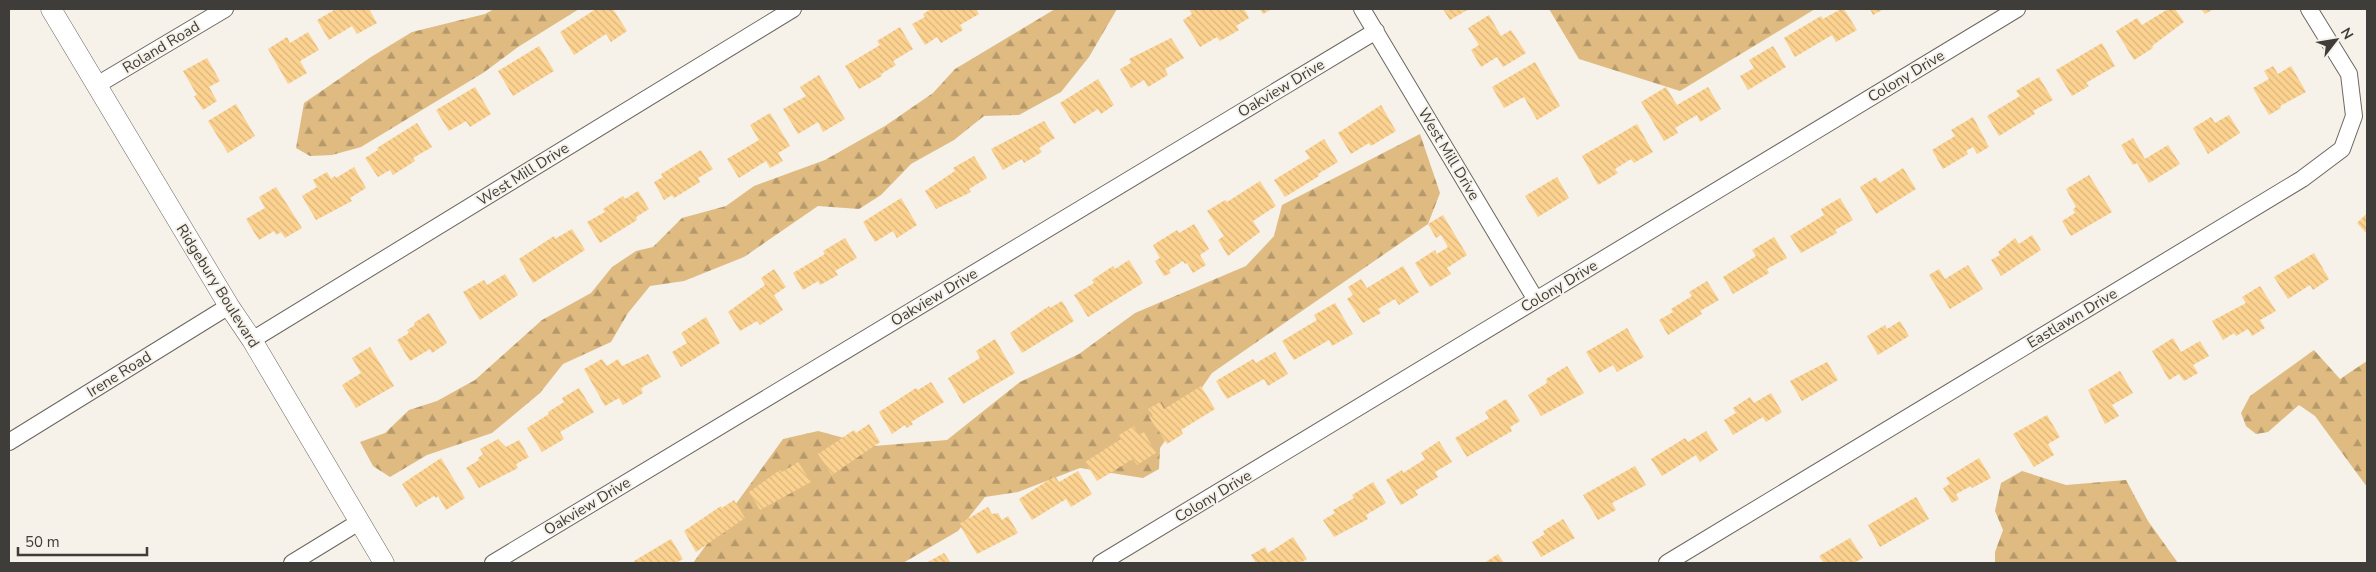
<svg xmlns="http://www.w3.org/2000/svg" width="2376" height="572" font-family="'Nunito Sans',sans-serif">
  <defs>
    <pattern id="forest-firs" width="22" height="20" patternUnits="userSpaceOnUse" patternTransform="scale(1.25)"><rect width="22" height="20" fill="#dfbb81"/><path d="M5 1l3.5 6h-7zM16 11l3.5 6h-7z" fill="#b6996b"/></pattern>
    <pattern id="building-back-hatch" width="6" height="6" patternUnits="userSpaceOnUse" patternTransform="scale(1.25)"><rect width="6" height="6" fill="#fcd290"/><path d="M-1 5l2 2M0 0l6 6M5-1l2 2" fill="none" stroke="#d9b57d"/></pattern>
  </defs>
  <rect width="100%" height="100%" fill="#f6f1e9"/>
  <path fill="url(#forest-firs)" d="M494,9H579L518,47L483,73L361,147L332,155L310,156L296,148L304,103L371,57L412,32L485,14Z
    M1055,9H1117L1089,57L1061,92L1019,115L984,116L954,140L911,164L881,195L859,209L818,206L744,257L684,281L650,286L628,313L611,342L563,364L540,393L492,433L427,455L390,477L373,466L360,442L385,433L409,410L437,401L475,380L542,320L591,293L612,267L636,251L653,247L682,218L726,206L754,186L825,160L885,126L933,93L955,69Z
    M1549,9H1815L1680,91L1579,59Z
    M1420,134L1440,193L1428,224L1212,373L1160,448L1159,469L1143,478L1080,468L1018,492L985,497L958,531L903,563H693L783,439L818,431L874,446L947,440L1020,382L1079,354L1135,313L1246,266L1274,236L1282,205Z
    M2314,350L2340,379L2367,361V487L2315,416L2299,405L2268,432L2256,434L2246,426L2241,413L2250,396Z
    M2022,471L2066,485L2126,480L2148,521L2178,563H1995V552L2003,530L1995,511L2001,483Z"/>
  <path fill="url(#building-back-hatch)" d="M336,9H369L377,23L357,34L352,26L329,40L317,20Z
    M596,9H613L627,31L611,42L606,34L574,55L560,32Z
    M931,9H976L979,14L960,25L963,30L941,43L937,37L925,45L912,24L925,17L923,14Z
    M1189,9H1244L1249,18L1236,26L1239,30L1220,41L1217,37L1200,47L1183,20L1192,14Z
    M1260,9H1272L1263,14Z
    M1443,9H1469L1450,20Z
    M1841,9H1844L1857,30L1836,42L1832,35L1795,57L1784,38L1821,16L1823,19Z
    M1870,9H1884L1873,15Z
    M2168,9H2175L2184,22L2152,46L2153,48L2134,60L2116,31L2137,18L2142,25Z
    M2201,9H2214L2205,14Z
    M1489,15L1501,36L1511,30L1526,53L1503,67L1497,57L1481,67L1471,50L1479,45L1468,28Z
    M900,27L913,49L893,61L896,65L881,74L882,76L859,89L845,66L880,45L877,41Z
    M308,32L319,50L300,61L307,73L288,84L268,49L287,37L290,43Z
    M1171,38L1184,58L1165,69L1168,75L1148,87L1144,80L1131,88L1120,69L1131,63L1129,59Z
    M2102,43L2115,66L2086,83L2089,86L2072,96L2056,70Z
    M539,46L554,71L513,96L498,71Z
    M1773,46L1786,67L1748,90L1740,76L1754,68L1749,60Z
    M207,58L220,81L209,87L217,101L203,110L194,96L197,95L183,71Z
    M1535,62L1560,106L1537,120L1524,97L1504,108L1492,87Z
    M2273,66L2278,74L2291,66L2306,92L2280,106L2281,108L2269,115L2253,88L2269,79L2264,71Z
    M819,75L845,119L823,132L818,122L798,134L783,109L806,96L800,87Z
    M2039,77L2053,100L2033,111L2035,114L1999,136L1987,116L2020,96L2016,91Z
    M1098,79L1114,105L1101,114L1098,109L1074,124L1060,103Z
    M475,87L491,114L470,127L466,121L449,131L436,110Z
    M1666,87L1677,105L1708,87L1721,109L1700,122L1697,115L1675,128L1678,133L1664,141L1641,102Z
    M236,104L255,136L228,153L208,121Z
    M1381,105L1396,131L1371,146L1369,143L1351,154L1338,133Z
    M770,113L790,146L778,153L783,161L770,168L766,161L739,178L727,159L759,140L750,125Z
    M2229,115L2240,133L2208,154L2193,128L2211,117L2215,123Z
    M1973,117L1989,147L1977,154L1973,147L1966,151L1968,154L1943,169L1932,150L1955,136L1951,130Z
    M1044,121L1055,138L1039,148L1042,152L1024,163L1022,159L1003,170L991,149Z
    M417,123L432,147L413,158L415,161L393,175L390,170L378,177L365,158L378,150L377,148Z
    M1637,124L1653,152L1634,163L1631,159L1615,169L1618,173L1598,185L1582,156Z
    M2133,138L2145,159L2168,145L2180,164L2149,183L2137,163L2133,165L2121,145Z
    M1324,139L1338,162L1318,174L1319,176L1285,197L1274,180L1310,158L1305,151Z
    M701,150L713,169L698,178L700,182L674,198L672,195L664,200L654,182L663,177L661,174Z
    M974,156L987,178L969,189L971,192L936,209L925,191L955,171L953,168Z
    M354,167L366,188L350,198L352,201L316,220L302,196L317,187L313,180L327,172L331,179L335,176L336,178Z
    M1903,168L1916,189L1876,214L1860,187L1876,177L1880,183Z
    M2089,175L2112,212L2071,236L2062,221L2075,213L2073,209L2076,207L2066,189Z
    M1557,177L1569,198L1538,217L1525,196Z
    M1260,181L1276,206L1253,221L1260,232L1228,256L1218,240L1224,236L1207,211L1225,200L1227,202Z
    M276,187L302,228L285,238L281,232L276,235L274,231L259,240L246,219L265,208L259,197Z
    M638,191L649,209L636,217L637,220L600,243L587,222L605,212L603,209L623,196L625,199Z
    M901,198L917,225L897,238L893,231L875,242L863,222Z
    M1840,198L1853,220L1835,230L1837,233L1801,253L1790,236L1824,215L1821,209Z
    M2367,213V234L2357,223Z
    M1443,215L1467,255L1447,268L1451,274L1430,287L1415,263L1435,250L1437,254L1448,247L1441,235L1436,238L1428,224Z
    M1194,224L1209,249L1200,255L1206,265L1193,273L1187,263L1185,264L1183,261L1169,270L1171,273L1164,276L1155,261L1160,258L1153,245L1177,230L1179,233Z
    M572,229L585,250L533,283L519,259L554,236L555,239Z
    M2032,235L2041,250L2001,276L1991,260L2000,255L1998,252L2015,238L2019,244Z
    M1774,237L1787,258L1767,269L1769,273L1733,294L1723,277L1756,256L1752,250Z
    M845,238L857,258L835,271L838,275L820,285L818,281L803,290L793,273L825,254L823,251Z
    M2314,253L2329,279L2313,290L2310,285L2288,299L2274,277Z
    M1129,260L1143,283L1088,317L1074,295L1094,283L1092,280L1113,266L1115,269Z
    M1968,265L1983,289L1950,309L1929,275L1939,269L1945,279Z
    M1403,266L1419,292L1399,305L1395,299L1378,309L1381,313L1363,323L1347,299L1353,295L1348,287L1361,279L1367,288Z
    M774,269L786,287L774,295L783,310L760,325L757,321L740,331L728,312L765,285L761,278Z
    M505,274L518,295L480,320L463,292L484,280L487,285Z
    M1707,281L1719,300L1700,311L1702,314L1668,335L1659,320L1673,312L1671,309L1692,296L1689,292Z
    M2260,286L2276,311L2260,320L2265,328L2252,336L2248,329L2236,336L2234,333L2223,340L2212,321L2246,303L2242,297Z
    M1062,301L1074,321L1022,353L1010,333L1049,306L1050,308Z
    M1335,303L1353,334L1332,346L1329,340L1294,360L1282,341L1317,320L1314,315Z
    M429,313L447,343L432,353L430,349L410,361L397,340L409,333L407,330L415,325L414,323Z
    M706,317L720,343L681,367L672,352L687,343L681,333Z
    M1900,321L1909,336L1878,355L1867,336L1885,325L1887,329Z
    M1627,328L1644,357L1617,372L1613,365L1599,373L1586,352Z
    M2173,338L2181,352L2200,341L2209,356L2193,365L2198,373L2184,381L2179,374L2169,380L2152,351Z
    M995,339L1015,373L963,404L948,378L980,358L976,351Z
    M370,347L394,386L356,408L342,385L361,373L352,358Z
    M1275,352L1288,374L1268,386L1264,379L1227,399L1216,381L1253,359L1256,363Z
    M648,354L661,377L641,388L643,393L623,405L619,398L605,406L584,369L602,359L607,366L618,359L622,366Z
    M1827,362L1838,380L1802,401L1790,381Z
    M1567,366L1584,393L1541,416L1528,395L1547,383L1546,379Z
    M2120,371L2133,393L2112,405L2119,416L2105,424L2088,390Z
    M931,382L944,402L911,422L913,424L907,428L905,425L892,434L879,412L916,388L918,390Z
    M1201,386L1215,409L1181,430L1183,434L1167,444L1149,417L1153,415L1148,409L1160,402L1164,409Z
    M579,388L594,412L560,432L564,439L542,452L527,428L549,414L548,412L564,402L562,398Z
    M1771,393L1782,412L1766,422L1763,417L1733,435L1724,420L1736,413L1733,408L1750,397L1754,403Z
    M1506,399L1520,421L1510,427L1512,431L1467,457L1455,438L1489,418L1485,412Z
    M2047,415L2060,437L2048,444L2054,455L2034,467L2013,434Z
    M869,424L880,442L832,475L818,454L854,430L856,433Z
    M1134,426L1139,435L1144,432L1156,453L1137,465L1133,459L1097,481L1085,462L1121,439L1119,435Z
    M1706,431L1718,450L1700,462L1696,455L1662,476L1651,459L1685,438L1688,442Z
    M498,439L506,447L519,440L529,457L516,464L518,468L479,488L466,468L479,460L478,458L483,454L480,449Z
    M1439,441L1452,462L1435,472L1438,477L1415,491L1418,495L1401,505L1386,480L1402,470L1403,473L1425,459L1421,453Z
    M441,458L465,498L446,510L438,496L436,498L434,496L416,507L402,484Z
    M1979,458L1991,478L1972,488L1971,486L1956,494L1959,499L1952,503L1943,488L1950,484L1946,478Z
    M798,462L811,482L760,510L749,492L780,470L782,472Z
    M1635,466L1646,485L1612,503L1616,510L1598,520L1583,495Z
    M1078,471L1092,494L1071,507L1066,499L1032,520L1019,499L1055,476L1059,482Z
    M1373,482L1386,503L1366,515L1368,519L1334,537L1323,520L1335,513L1333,510L1354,498L1352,495Z
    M1916,497L1929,519L1880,547L1868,525Z
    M734,500L745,518L696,552L684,531L721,506L722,508Z
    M988,507L992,514L998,513L1002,520L1008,516L1018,533L977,554L959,524Z
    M1563,519L1575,538L1541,557L1532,542L1545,534L1543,531Z
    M1293,537L1307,559L1300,563H1256L1251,555L1265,547L1268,553Z
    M1850,538L1863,558L1854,563H1824L1819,556Z
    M671,539L683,559L676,563H635L634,561Z
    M944,553L951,563H926Z
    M1498,554L1504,563H1484Z"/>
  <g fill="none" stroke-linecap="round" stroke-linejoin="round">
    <g stroke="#6c6760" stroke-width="18">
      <path id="minor" d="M1362,9L1536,300
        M97,85L225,9
        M252,340L793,9
        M9,442L229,306
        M292,563L359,522
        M493,563L1376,31
        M1101,563L2017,9
        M1667,563L2302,179L2342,149L2354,116L2349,74L2309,9"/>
    </g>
    <g stroke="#6c6760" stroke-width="21">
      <path id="tertiary" d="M51,9L229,306L252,340L384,563"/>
    </g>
    <use href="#minor" stroke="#fff" stroke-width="16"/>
    <use href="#tertiary" stroke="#fff" stroke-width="20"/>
  </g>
  <g text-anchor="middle" stroke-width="4" stroke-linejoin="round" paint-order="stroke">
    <g font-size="15" fill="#3f3d39" stroke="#f6f1e9">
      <text transform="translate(161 47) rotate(-31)" y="5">Roland Road</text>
      <text transform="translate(1906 76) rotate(-31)" y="5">Colony Drive</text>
      <text transform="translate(1281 88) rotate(-31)" y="5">Oakview Drive</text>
      <text transform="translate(1449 154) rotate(59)" y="5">West Mill Drive</text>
      <text transform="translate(523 174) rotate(-32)" y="5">West Mill Drive</text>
      <text transform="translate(218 286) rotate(58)" y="5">Ridgebury Boulevard</text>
      <text transform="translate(1559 286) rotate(-31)" y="5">Colony Drive</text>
      <text transform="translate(934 297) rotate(-31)" y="5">Oakview Drive</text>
      <text transform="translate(2072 318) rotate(-31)" y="5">Eastlawn Drive</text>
      <text transform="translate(119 374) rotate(-32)" y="5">Irene Road</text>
      <text transform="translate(1213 496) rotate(-31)" y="5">Colony Drive</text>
      <text transform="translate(587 506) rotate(-31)" y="5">Oakview Drive</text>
    </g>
  </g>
  <rect width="2376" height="572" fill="none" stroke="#3f3d39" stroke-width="20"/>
  <g transform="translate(2336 40) rotate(59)" stroke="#f6f1e9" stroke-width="4" paint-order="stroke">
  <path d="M0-4L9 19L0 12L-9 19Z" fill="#3f3d39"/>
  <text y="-8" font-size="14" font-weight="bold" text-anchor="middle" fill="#3f3d39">N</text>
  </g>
  <path d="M18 547v8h129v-8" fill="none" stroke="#3f3d39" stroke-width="2.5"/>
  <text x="25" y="547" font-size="15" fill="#3f3d39" stroke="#f6f1e9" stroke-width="4" paint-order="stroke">50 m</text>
</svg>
